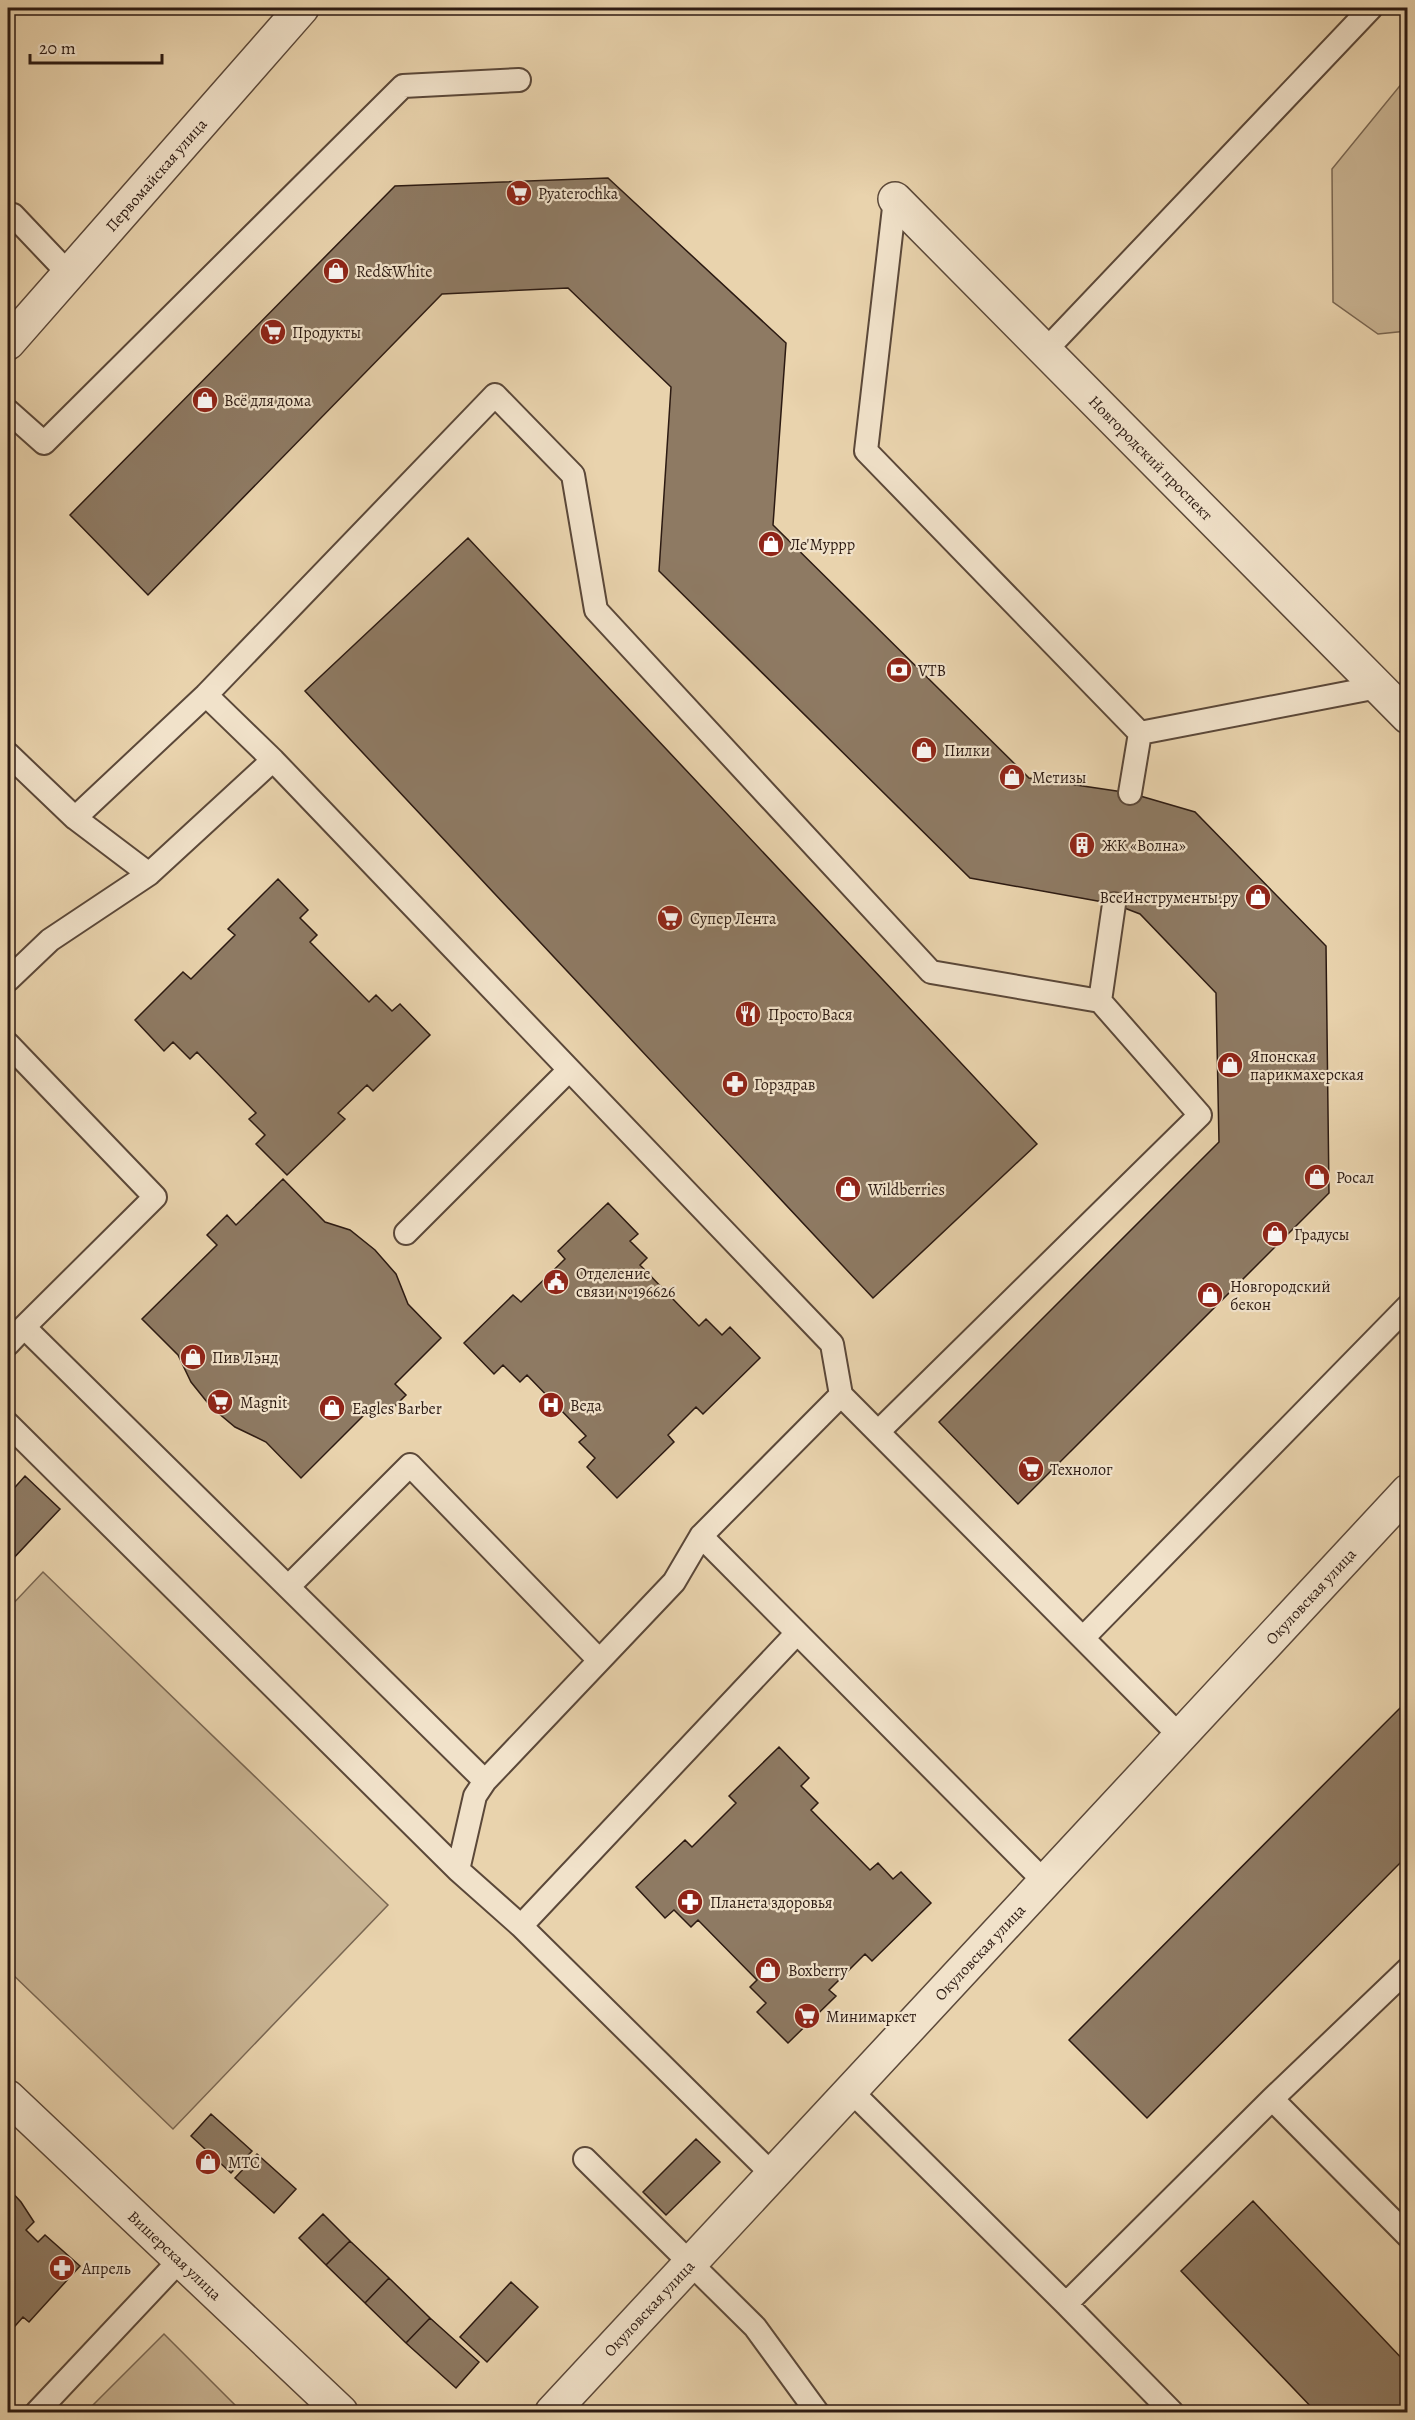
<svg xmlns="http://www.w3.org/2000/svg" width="1415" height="2420" font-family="Alegreya,serif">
  <rect width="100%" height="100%" fill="#e9d3ad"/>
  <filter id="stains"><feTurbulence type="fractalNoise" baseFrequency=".00333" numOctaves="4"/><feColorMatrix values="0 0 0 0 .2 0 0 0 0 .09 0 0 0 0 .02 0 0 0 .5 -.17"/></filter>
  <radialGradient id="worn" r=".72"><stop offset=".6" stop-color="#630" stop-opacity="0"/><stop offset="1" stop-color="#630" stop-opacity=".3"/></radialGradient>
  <path fill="#c9b493" stroke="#7a6752" stroke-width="1.5" d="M1407,77V331L1378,334L1333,302L1332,169Z
    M43,1572L388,1905L173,2129L8,1970V1609Z
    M164,2334L242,2412H86Z"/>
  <path fill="#8e7a63" stroke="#2c1a12" stroke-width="1.5" d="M608,178L786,343L773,525L1029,778L1130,793L1195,812L1326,946L1329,1193L1018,1504L939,1422L1219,1142L1216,993L1140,914L1114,904L970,878L659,571L671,387L568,288L442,294L148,595L70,515L395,186Z
    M468,538L1037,1144L873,1298L305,691Z
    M278,879L308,910L300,918L317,935L310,942L369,1002L376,995L392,1011L400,1004L430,1035L373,1091L367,1085L338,1113L345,1119L287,1175L256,1144L265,1135L249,1119L256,1113L197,1052L190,1059L173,1042L164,1051L135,1020L183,972L191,979L235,935L228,929Z
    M283,1179L325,1222L350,1230L375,1250L396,1274L408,1304L441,1338L395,1384L406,1395L386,1415L375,1404L301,1478L266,1442L235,1427L211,1407L191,1382L178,1355L142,1319L217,1245L207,1235L227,1215L236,1225Z
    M608,1203L638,1234L630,1241L647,1258L640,1265L699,1326L706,1319L722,1335L730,1327L760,1358L703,1414L696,1407L668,1435L674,1442L617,1498L587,1467L595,1458L579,1442L586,1436L527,1375L520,1382L503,1365L494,1374L464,1343L513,1295L521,1302L565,1259L558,1251Z
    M25,1476L60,1509L8,1564V1495Z
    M1408,1700V1855L1147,2118L1069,2040Z
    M779,1747L809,1778L801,1786L818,1803L811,1810L870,1870L878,1863L893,1879L901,1872L931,1903L872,1961L865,1954L829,1990L836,1996L788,2043L757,2012L766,2003L750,1987L757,1980L698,1920L691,1927L674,1910L665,1918L636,1887L685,1840L692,1847L736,1803L729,1796Z
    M211,2114L252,2151L231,2173L191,2136Z
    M696,2139L720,2162L666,2215L643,2192Z
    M257,2154L296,2189L274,2213L235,2178Z
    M8,2188L21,2202L34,2222L26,2230L38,2242L45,2235L80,2266L29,2322L23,2317L8,2334Z
    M1253,2201L1408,2365V2412H1316L1181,2271Z
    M323,2214L350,2241L326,2265L299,2238Z
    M350,2241L389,2278L365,2303L326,2265Z
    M389,2278L430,2318L406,2343L365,2303Z
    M511,2282L538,2307L487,2362L460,2337Z
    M430,2318L479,2362L456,2388L406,2343Z"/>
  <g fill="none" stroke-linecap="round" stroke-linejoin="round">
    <g stroke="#5b4839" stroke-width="26">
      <path id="lane" d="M895,199L866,451L1140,733L1378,687
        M13,215L69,274
        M1045,351L1371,8
        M8,411L44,443L403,86L519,80
        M206,695L273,760
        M8,754L75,818L149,874L273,760L832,1344L841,1395L1180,1736
        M1130,793L1140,733
        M75,818L206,695L495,395L573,475L596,610L931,972L1100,1001L1200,1115L878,1432
        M8,980L50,940L149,874
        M1100,1001L1114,904
        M8,1044L155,1197L24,1327L485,1781
        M406,1233L569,1070
        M8,1344L24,1327
        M841,1395L701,1536L1045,1882
        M8,1424L458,1870L521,1926L773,2175
        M288,1587L410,1465L599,1660
        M1083,1638L1408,1306
        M458,1870L475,1796L485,1781L674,1582L701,1536
        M521,1926L797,1633
        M851,2091L1066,2304L1172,2412
        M1272,2099L1408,2236
        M585,2159L755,2327L817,2412
        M1066,2304L1272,2099L1408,1969
        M37,2412L179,2261"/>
    </g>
    <g stroke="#5b4839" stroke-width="36">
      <g id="street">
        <path id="s1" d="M895,199L1408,717"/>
        <path id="s2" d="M8,343L302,8"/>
        <path id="s3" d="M8,2097L341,2412"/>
        <path id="s4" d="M552,2412L1408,1491"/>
      </g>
    </g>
    <use href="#lane" stroke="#f1e2ca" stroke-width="22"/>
    <use href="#street" stroke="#f1e2ca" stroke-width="33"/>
  </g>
  <defs>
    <g id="supermarket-disc" transform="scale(1.35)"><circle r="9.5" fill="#8f2418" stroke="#f1e2ca"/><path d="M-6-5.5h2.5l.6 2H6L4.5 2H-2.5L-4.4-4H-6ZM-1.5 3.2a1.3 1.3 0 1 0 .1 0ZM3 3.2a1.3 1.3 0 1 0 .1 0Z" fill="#fff"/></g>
    <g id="shop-disc" transform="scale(1.35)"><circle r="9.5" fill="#8f2418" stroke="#f1e2ca"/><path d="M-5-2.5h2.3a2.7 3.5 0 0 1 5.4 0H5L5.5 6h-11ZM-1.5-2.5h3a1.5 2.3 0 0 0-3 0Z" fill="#fff"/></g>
    <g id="bank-disc" transform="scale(1.35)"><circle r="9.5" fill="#8f2418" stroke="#f1e2ca"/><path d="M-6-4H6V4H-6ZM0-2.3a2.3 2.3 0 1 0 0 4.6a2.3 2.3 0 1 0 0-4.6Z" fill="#fff"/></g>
    <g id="building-disc" transform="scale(1.35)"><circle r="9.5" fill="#8f2418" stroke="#f1e2ca"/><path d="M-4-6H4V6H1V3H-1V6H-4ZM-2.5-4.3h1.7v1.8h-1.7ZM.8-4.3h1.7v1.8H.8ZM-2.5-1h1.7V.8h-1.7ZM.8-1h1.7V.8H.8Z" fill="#fff"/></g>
    <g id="restaurant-disc" transform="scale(1.35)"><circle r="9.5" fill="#8f2418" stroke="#f1e2ca"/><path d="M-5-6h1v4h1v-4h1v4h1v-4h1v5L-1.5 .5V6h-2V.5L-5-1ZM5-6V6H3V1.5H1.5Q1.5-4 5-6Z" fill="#fff"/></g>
    <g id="pharmacy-disc" transform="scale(1.35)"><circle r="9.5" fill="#8f2418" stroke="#f1e2ca"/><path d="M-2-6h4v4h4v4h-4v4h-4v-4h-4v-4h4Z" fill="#fff"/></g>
    <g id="civic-disc" transform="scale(1.35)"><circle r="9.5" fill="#8f2418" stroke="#f1e2ca"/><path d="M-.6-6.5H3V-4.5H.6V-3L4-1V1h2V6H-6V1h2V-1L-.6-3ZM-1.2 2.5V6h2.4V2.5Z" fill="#fff"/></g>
    <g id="hospital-disc" transform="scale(1.35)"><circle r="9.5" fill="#8f2418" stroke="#f1e2ca"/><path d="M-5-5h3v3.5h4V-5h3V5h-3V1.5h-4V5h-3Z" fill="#fff"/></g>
  </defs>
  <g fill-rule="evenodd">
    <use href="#supermarket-disc" x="519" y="193"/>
    <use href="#shop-disc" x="336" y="271"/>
    <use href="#supermarket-disc" x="273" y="332"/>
    <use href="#shop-disc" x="205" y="400"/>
    <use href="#shop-disc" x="771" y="544"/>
    <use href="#bank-disc" x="899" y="670"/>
    <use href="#shop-disc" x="924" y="750"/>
    <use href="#shop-disc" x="1012" y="777"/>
    <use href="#building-disc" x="1082" y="845"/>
    <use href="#shop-disc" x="1258" y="897"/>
    <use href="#supermarket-disc" x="670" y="918"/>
    <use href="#restaurant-disc" x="748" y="1014"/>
    <use href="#shop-disc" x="1230" y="1065"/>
    <use href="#pharmacy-disc" x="735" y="1084"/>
    <use href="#shop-disc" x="1317" y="1177"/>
    <use href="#shop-disc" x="848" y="1189"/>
    <use href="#shop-disc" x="1275" y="1234"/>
    <use href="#civic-disc" x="556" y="1282"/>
    <use href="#shop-disc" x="1210" y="1295"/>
    <use href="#shop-disc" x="193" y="1357"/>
    <use href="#supermarket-disc" x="220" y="1402"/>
    <use href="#hospital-disc" x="551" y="1405"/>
    <use href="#shop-disc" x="332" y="1408"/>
    <use href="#supermarket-disc" x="1031" y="1469"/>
    <use href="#pharmacy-disc" x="690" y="1902"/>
    <use href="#shop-disc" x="768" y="1970"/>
    <use href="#supermarket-disc" x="807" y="2016"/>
    <use href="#shop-disc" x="208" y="2162"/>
    <use href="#pharmacy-disc" x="62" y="2268"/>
  </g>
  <g text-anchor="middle" stroke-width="4.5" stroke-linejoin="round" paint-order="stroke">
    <g font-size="16" fill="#2c1a12" stroke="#f1e2ca">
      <text dy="6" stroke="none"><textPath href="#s2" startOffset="224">Первомайская улица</textPath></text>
      <text dy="6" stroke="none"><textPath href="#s1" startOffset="364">Новгородский проспект</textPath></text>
      <text dy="6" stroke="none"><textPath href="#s4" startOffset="1114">Окуловская улица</textPath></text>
      <text dy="6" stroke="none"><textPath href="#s4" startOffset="628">Окуловская улица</textPath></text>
      <text dy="6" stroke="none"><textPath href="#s3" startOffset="230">Вишерская улица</textPath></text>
      <text dy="6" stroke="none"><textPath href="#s4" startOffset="142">Окуловская улица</textPath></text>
    </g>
    <g font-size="16" fill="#2c1a12" stroke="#f1e2ca" text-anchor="start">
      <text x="538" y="199">Pyaterochka</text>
      <text x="356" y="277">Red&amp;White</text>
      <text x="292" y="338">Продукты</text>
      <text x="224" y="406">Всё для дома</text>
      <text x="790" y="550">Ле'Муррр</text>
      <text x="918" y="676">VTB</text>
      <text x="944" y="756">Пилки</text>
      <text x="1032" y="783">Метизы</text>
      <text x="1102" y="851">ЖК «Волна»</text>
      <text x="1238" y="903" text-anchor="end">ВсеИнструменты.ру</text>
      <text x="690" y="924">Супер Лента</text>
      <text x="768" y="1020">Просто Вася</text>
      <text x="1250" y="1062">Японская<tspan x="1250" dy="18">парикмахерская</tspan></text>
      <text x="754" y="1090">Горздрав</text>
      <text x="1336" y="1183">Росал</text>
      <text x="868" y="1195">Wildberries</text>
      <text x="1294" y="1240">Градусы</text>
      <text x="576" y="1279">Отделение<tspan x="576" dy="18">связи №196626</tspan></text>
      <text x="1230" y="1292">Новгородский<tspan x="1230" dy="18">бекон</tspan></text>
      <text x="212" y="1363">Пив Лэнд</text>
      <text x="240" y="1408">Magnit</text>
      <text x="570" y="1411">Веда</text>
      <text x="352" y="1414">Eagles Barber</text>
      <text x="1050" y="1475">Технолог</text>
      <text x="710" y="1908">Планета здоровья</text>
      <text x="788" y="1976">Boxberry</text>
      <text x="826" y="2022">Минимаркет</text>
      <text x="228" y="2168">МТС</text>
      <text x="82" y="2274">Апрель</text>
    </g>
  </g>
  <rect width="1415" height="2420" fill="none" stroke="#e9d3ad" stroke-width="30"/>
  <rect x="9" y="9" width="1397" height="2402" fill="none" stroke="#2c1a12" stroke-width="3"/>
  <rect x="15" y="15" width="1385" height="2390" fill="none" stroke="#2c1a12" stroke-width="1.5"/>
  <path d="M30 54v9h132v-9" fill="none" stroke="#2c1a12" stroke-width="3"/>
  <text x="39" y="54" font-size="18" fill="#2c1a12" stroke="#f1e2ca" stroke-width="4.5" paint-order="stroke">20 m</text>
  <rect width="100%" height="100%" filter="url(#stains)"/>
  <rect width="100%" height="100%" fill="url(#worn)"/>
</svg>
